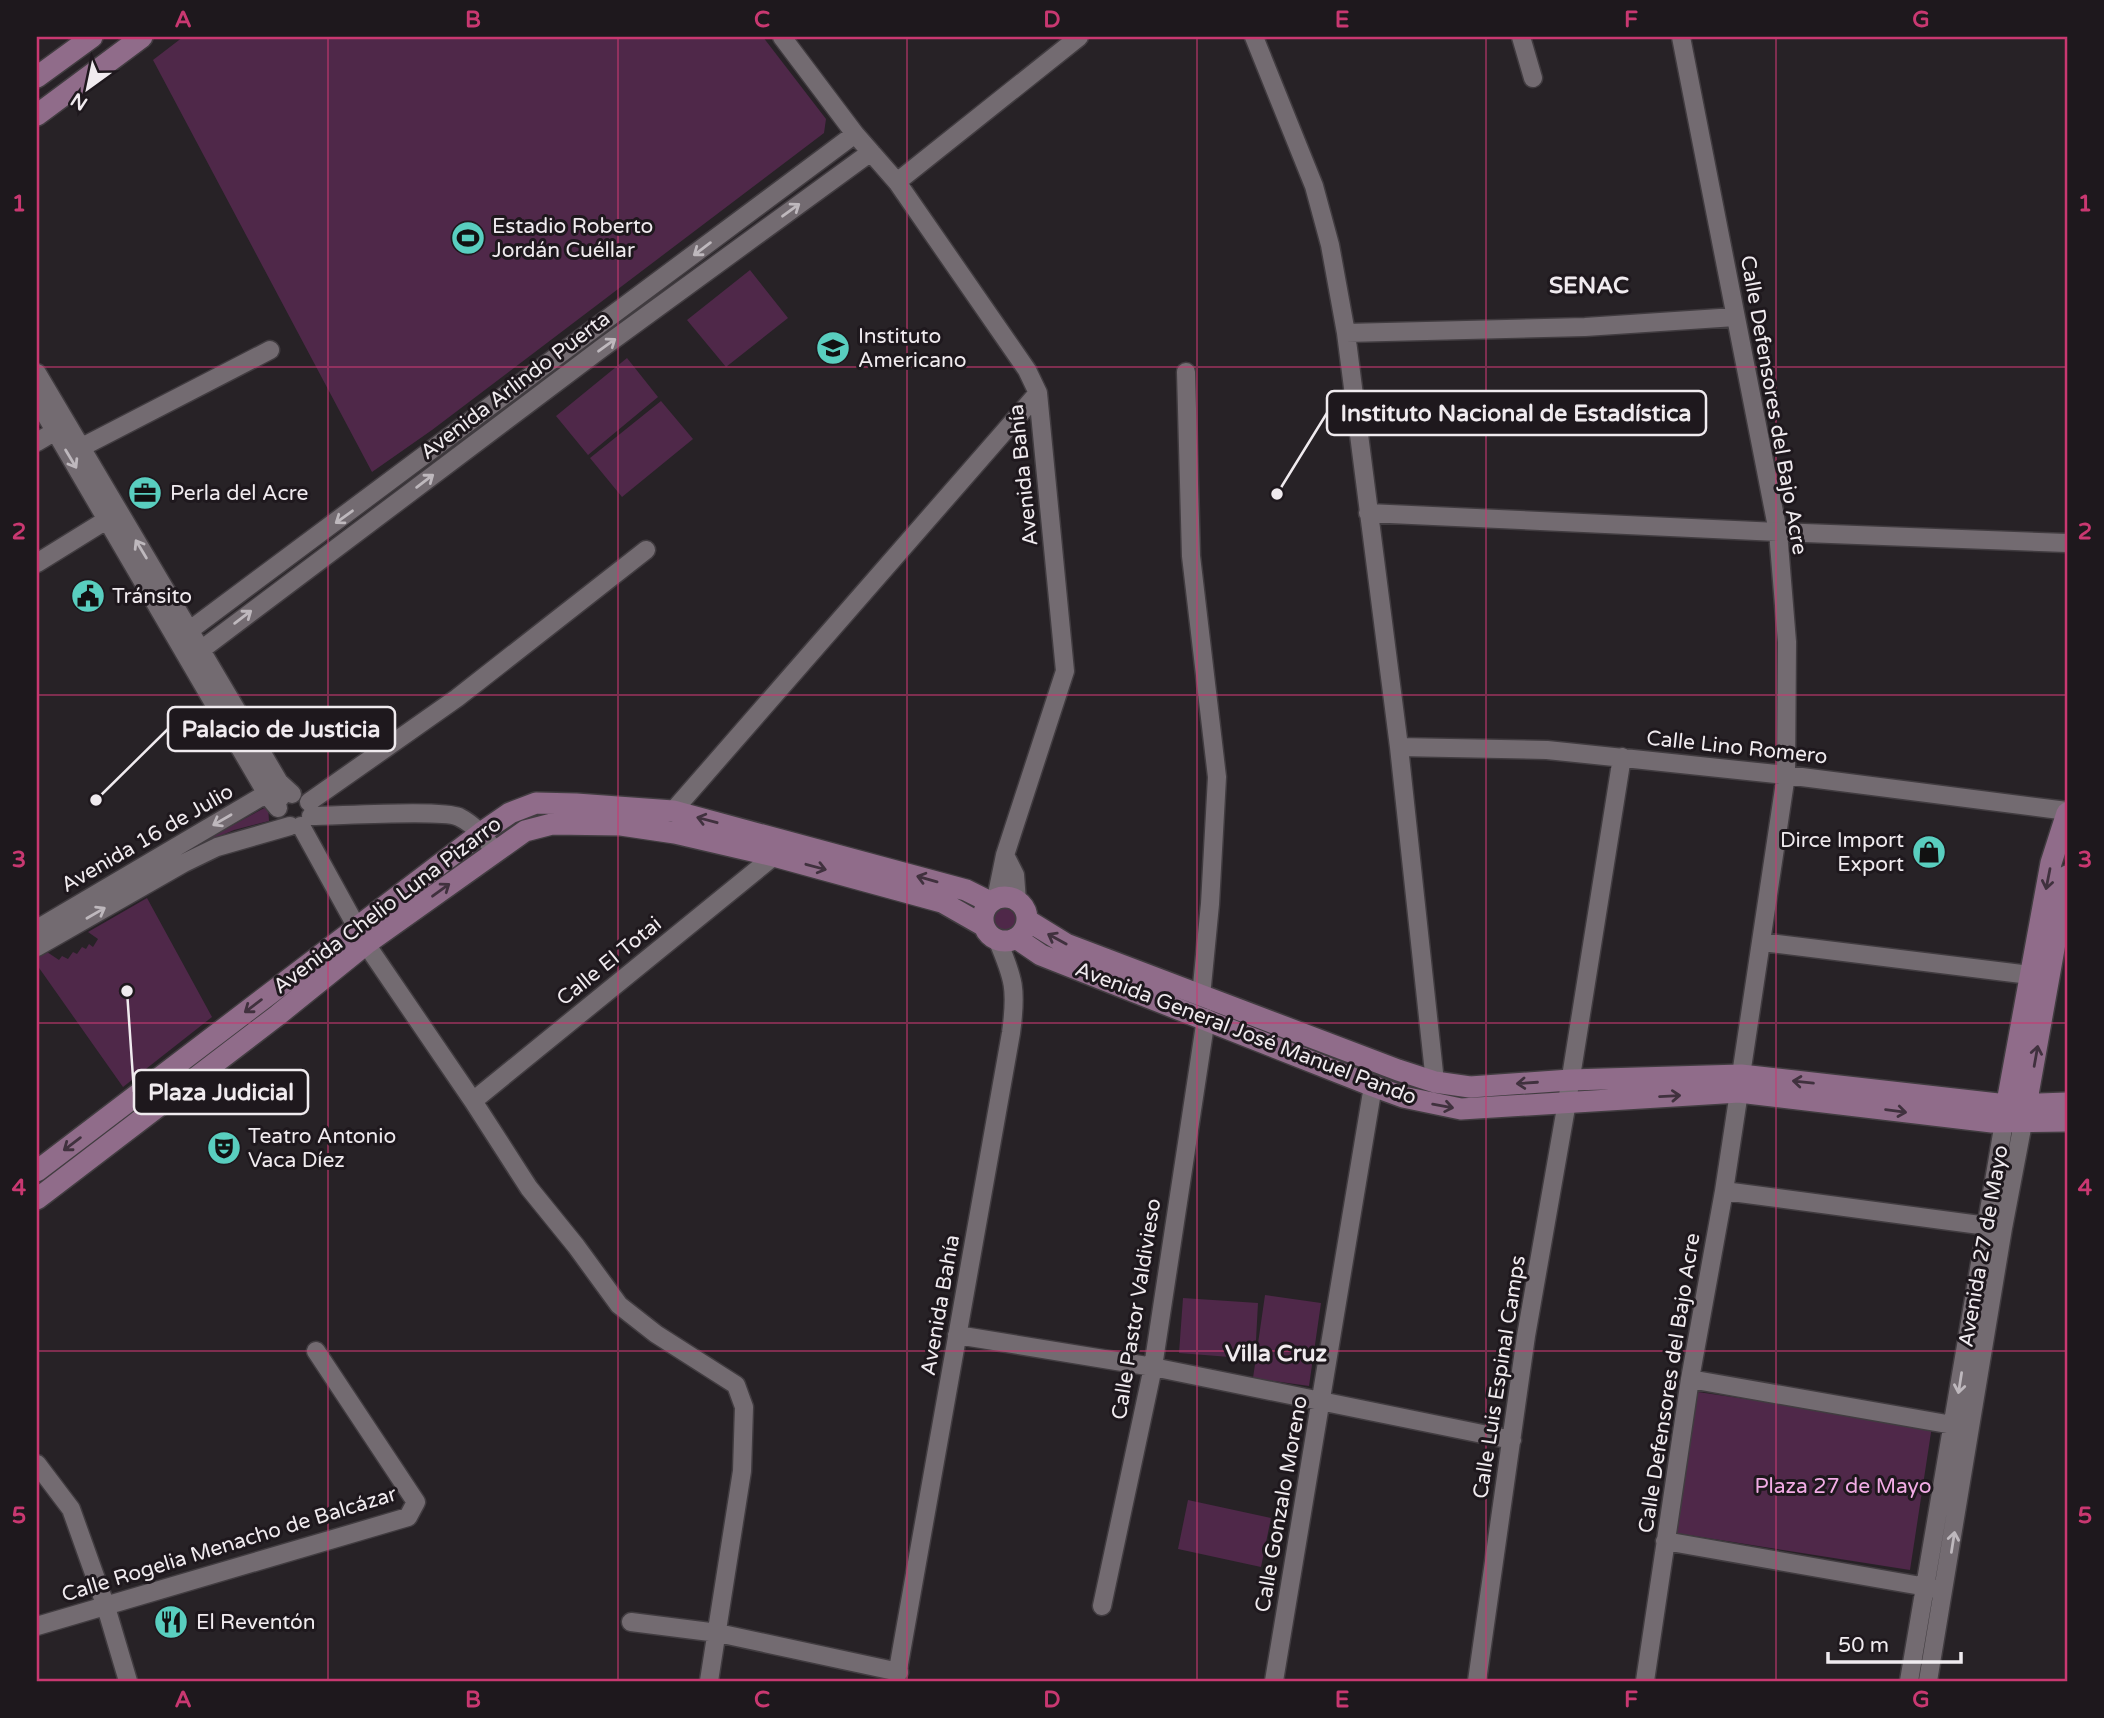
<svg xmlns="http://www.w3.org/2000/svg" width="2104" height="1718" font-family="'Varela Round',sans-serif">
  <rect width="100%" height="100%" fill="#272226"/>
  <path fill="#4f2849" d="M183,37H763L826,119L824,133L432,430L372,472L153,60Z
    M750,270L788,318L726,367L687,320Z
    M627,358L658,397L588,455L556,416Z
    M661,401L693,439L622,497L590,458Z
    M268,806L269,821L234,830L183,852Z
    M147,898L212,1017L123,1087L37,965V957L47,952L59,960L62,956L68,959L73,952L77,954L82,947L86,949L89,944L93,947L98,939L88,932Z
    M992 920a12 12 0 1 1 24 0a12 12 0 1 1-24 0Z
    M1265,1295L1321,1303L1309,1386L1253,1378Z
    M1183,1298L1258,1303L1255,1359L1179,1353Z
    M1698,1392L1932,1426L1910,1570L1676,1533Z
    M1188,1500L1271,1518L1261,1567L1178,1549Z"/>
  <g fill="none" stroke-linecap="round" stroke-linejoin="round">
    <g stroke="#413c40" stroke-width="21">
      <path id="minor" d="M782,37L855,134L897,182L1027,370L1038,393L1065,671L1005,855L996,899
        M1254,37L1314,186L1330,245L1346,333L1399,747L1435,1082
        M1521,37L1533,78
        M1681,37L1778,532L1787,642L1786,775L1741,1075
        M897,182L1079,37
        M1346,333L1585,327L1735,317
        M1186,372L1191,556L1217,777L1210,904L1201,996
        M37,373L279,782L292,794
        M37,400L268,796L278,808
        M37,442L64,426
        M82,447L270,350
        M1368,513L1778,532L2067,543
        M37,563L116,514
        M178,639L855,134
        M189,659L602,348L871,152
        M1399,747L1547,750L1786,775L2067,811
        M309,802L457,698L646,550
        M673,811L1038,393
        M311,816C337,816 442,809 459,817C475,825 485,838 495,851
        M301,826L366,944L473,1101L529,1188L576,1246L619,1305L656,1334L736,1385L744,1407L742,1471L709,1681
        M1005,855L1015,875L1017,901
        M37,929L259,798L268,796L280,798
        M1762,942L2030,975
        M37,947L184,863L217,847L290,826
        M473,1101L774,856
        M1724,1191L1995,1227
        M957,1335L1153,1367L1512,1440
        M1690,1379L1964,1427
        M37,1464L71,1509L106,1607L128,1681
        M1665,1541L1938,1589
        M1102,1606L1153,1367L1206,1018
        M631,1622L718,1633L899,1672
        M37,1626L408,1517L416,1502L316,1351
        M896,1681L1011,1033C1017,989 1014,979 997,939
        M1274,1681L1373,1086
        M1477,1681L1526,1336L1567,1102L1622,757
        M1645,1681L1690,1379L1724,1191L1739,1092
        M1909,1681L2004,1122
        M1928,1681L2003,1228L2023,1123"/>
    </g>
    <g stroke="#413c40" stroke-width="24">
      <path id="major" d="M37,77L92,37
        M37,115L142,37
        M983 919a22 22 0 1 1 44 0a22 22 0 1 1-44 0Z
        M1027,920L1066,944L1398,1070L1435,1082L1470,1087L1570,1080L1741,1075L2007,1105L2067,1103
        M1016,938L1041,955L1373,1086L1403,1097L1461,1109L1739,1092L1992,1122L2067,1121
        M2024,1117L2067,876
        M2004,1119L2051,863L2067,813
        M37,1171L481,833L510,813L536,803L576,804L673,811L966,890L990,902
        M37,1199L278,1015L366,944L525,831L552,824L621,825L675,833L774,856L942,902L984,926"/>
    </g>
    <use href="#minor" stroke="#736b71" stroke-width="18"/>
    <use href="#major" stroke="#906c8a" stroke-width="21"/>
  </g>
  <defs><path id="oneway-shaft" d="M-6 0H5M1.5-3L5.5 0L1.5 3" fill="none" stroke-width="1.6" stroke-linecap="round" stroke-linejoin="round" transform="scale(1.75)"/></defs>
  <g stroke="#beb8bd">
    <use href="#oneway-shaft" transform="translate(791 210) rotate(-36)"/>
    <use href="#oneway-shaft" transform="translate(702 249) rotate(143)"/>
    <use href="#oneway-shaft" transform="translate(607 345) rotate(-36)"/>
    <use href="#oneway-shaft" transform="translate(71 459) rotate(59)"/>
    <use href="#oneway-shaft" transform="translate(425 481) rotate(-37)"/>
    <use href="#oneway-shaft" transform="translate(344 517) rotate(144)"/>
    <use href="#oneway-shaft" transform="translate(141 549) rotate(-121)"/>
    <use href="#oneway-shaft" transform="translate(243 617) rotate(-37)"/>
    <use href="#oneway-shaft" transform="translate(222 820) rotate(150)"/>
    <use href="#oneway-shaft" transform="translate(96 913) rotate(-30)"/>
    <use href="#oneway-shaft" transform="translate(1960 1383) rotate(99)"/>
    <use href="#oneway-shaft" transform="translate(1953 1542) rotate(-81)"/>
  </g>
  <g stroke="#40313e">
    <use href="#oneway-shaft" transform="translate(707 820) rotate(-165)"/>
    <use href="#oneway-shaft" transform="translate(816 867) rotate(15)"/>
    <use href="#oneway-shaft" transform="translate(927 879) rotate(-164)"/>
    <use href="#oneway-shaft" transform="translate(2048 879) rotate(101)"/>
    <use href="#oneway-shaft" transform="translate(441 890) rotate(-36)"/>
    <use href="#oneway-shaft" transform="translate(1057 939) rotate(-151)"/>
    <use href="#oneway-shaft" transform="translate(253 1006) rotate(143)"/>
    <use href="#oneway-shaft" transform="translate(2036 1056) rotate(-80)"/>
    <use href="#oneway-shaft" transform="translate(1803 1082) rotate(-174)"/>
    <use href="#oneway-shaft" transform="translate(1527 1083) rotate(176)"/>
    <use href="#oneway-shaft" transform="translate(1670 1096) rotate(-3)"/>
    <use href="#oneway-shaft" transform="translate(1443 1106) rotate(10)"/>
    <use href="#oneway-shaft" transform="translate(1896 1111) rotate(7)"/>
    <use href="#oneway-shaft" transform="translate(72 1144) rotate(143)"/>
  </g>
  <path fill="none" stroke="#c93871" stroke-width="2" stroke-opacity="0.55" d="M328,37V1681M618,37V1681M907,37V1681M1197,37V1681M1486,37V1681M1776,37V1681M37,367H2067M37,695H2067M37,1023H2067M37,1351H2067"/>
  <defs>
    <g id="stadium-disc" transform="scale(1.75)"><circle r="9.5" fill="#59cebf" stroke="#1e181d"/><path d="M0-5a6.5 5 0 1 0 0 10a6.5 5 0 1 0 0-10ZM-3.5-1.8h7v3.6h-7Z" fill="#111"/></g>
    <g id="school-disc" transform="scale(1.75)"><circle r="9.5" fill="#59cebf" stroke="#1e181d"/><path d="M0-5L7-2L0 1L-7-2ZM-4 1L0 2.5L4 1V4Q0 6-4 4Z" fill="#111"/></g>
    <g id="office-disc" transform="scale(1.75)"><circle r="9.5" fill="#59cebf" stroke="#1e181d"/><path d="M-6-3h4V-5.5h4V-3h4V5H-6ZM-1-4.5V-3h2v-1.5ZM-6 0V1H6V0Z" fill="#111"/></g>
    <g id="civic-disc" transform="scale(1.75)"><circle r="9.5" fill="#59cebf" stroke="#1e181d"/><path d="M-.6-6.5H3V-4.5H.6V-3L4-1V1h2V6H-6V1h2V-1L-.6-3ZM-1.2 2.5V6h2.4V2.5Z" fill="#111"/></g>
    <g id="shop-disc" transform="scale(1.75)"><circle r="9.5" fill="#59cebf" stroke="#1e181d"/><path d="M-5-2.5h2.3a2.7 3.5 0 0 1 5.4 0H5L5.5 6h-11ZM-1.5-2.5h3a1.5 2.3 0 0 0-3 0Z" fill="#111"/></g>
    <g id="theatre-disc" transform="scale(1.75)"><circle r="9.5" fill="#59cebf" stroke="#1e181d"/><path d="M-5-5.5Q0-4 5-5.5V0Q5 5 0 6Q-5 5-5 0ZM-3.3-2.5H-1v1.5H-3.3ZM1-2.5H3.3v1.5H1ZM-2.8 1Q0 5.5 2.8 1Z" fill="#111"/></g>
    <g id="restaurant-disc" transform="scale(1.75)"><circle r="9.5" fill="#59cebf" stroke="#1e181d"/><path d="M-5-6h1v4h1v-4h1v4h1v-4h1v5L-1.5 .5V6h-2V.5L-5-1ZM5-6V6H3V1.5H1.5Q1.5-4 5-6Z" fill="#111"/></g>
  </defs>
  <g fill-rule="evenodd">
    <use href="#stadium-disc" x="468" y="238"/>
    <use href="#school-disc" x="833" y="348"/>
    <use href="#office-disc" x="145" y="493"/>
    <use href="#civic-disc" x="88" y="596"/>
    <use href="#shop-disc" x="1929" y="852"/>
    <use href="#theatre-disc" x="224" y="1148"/>
    <use href="#restaurant-disc" x="171" y="1622"/>
  </g>
  <g text-anchor="middle" stroke-width="6" stroke-linejoin="round" paint-order="stroke">
    <g font-size="21" fill="#f0ebef" stroke="#1e181d" text-anchor="start">
      <text x="492" y="233">Estadio Roberto<tspan x="492" dy="24">Jordán Cuéllar</tspan></text>
      <text x="858" y="343">Instituto<tspan x="858" dy="24">Americano</tspan></text>
      <text x="170" y="500">Perla del Acre</text>
      <text x="112" y="603">Tránsito</text>
      <text x="1904" y="847" text-anchor="end">Dirce Import<tspan x="1904" dy="24">Export</tspan></text>
      <text x="248" y="1143">Teatro Antonio<tspan x="248" dy="24">Vaca Díez</tspan></text>
      <text x="196" y="1629">El Reventón</text>
    </g>
    <g font-size="21" fill="#f0ebef" stroke="#1e181d">
      <text transform="translate(515 385) rotate(-37)" y="7">Avenida Arlindo Puerta</text>
      <text transform="translate(1774 405) rotate(80)" y="7">Calle Defensores del Bajo Acre</text>
      <text transform="translate(1023 475) rotate(-96)" y="7">Avenida Bahía</text>
      <text transform="translate(1737 747) rotate(6)" y="7">Calle Lino Romero</text>
      <text transform="translate(147 838) rotate(-30)" y="7">Avenida 16 de Julio</text>
      <text transform="translate(387 905) rotate(-37)" y="7">Avenida Chelio Luna Pizarro</text>
      <text transform="translate(609 961) rotate(-39)" y="7">Calle El Totai</text>
      <text transform="translate(1246 1033) rotate(21)" y="7">Avenida General José Manuel Pando</text>
      <text transform="translate(1983 1246) rotate(-80)" y="7">Avenida 27 de Mayo</text>
      <text transform="translate(940 1305) rotate(-80)" y="7">Avenida Bahía</text>
      <text transform="translate(1136 1309) rotate(-81)" y="7">Calle Pastor Valdivieso</text>
      <text transform="translate(1499 1377) rotate(-81)" y="7">Calle Luis Espinal Camps</text>
      <text transform="translate(1669 1383) rotate(-81)" y="7">Calle Defensores del Bajo Acre</text>
      <text transform="translate(1281 1504) rotate(-80)" y="7">Calle Gonzalo Moreno</text>
      <text transform="translate(229 1544) rotate(-17)" y="7">Calle Rogelia Menacho de Balcázar</text>
    </g>
    <g font-size="21" fill="#f2ace5" stroke="#1e181d">
      <text x="1843" y="1493">Plaza 27 de Mayo</text>
    </g>
    <g font-size="23" font-weight="bold" fill="#f0ebef" stroke="#1e181d">
      <text x="1589" y="293">SENAC</text>
      <text x="1276" y="1361">Villa Cruz</text>
    </g>
  </g>
  <path fill="none" stroke="#f0ebef" stroke-width="2.5" d="M1277 494L1327 413M96 800L168 729M127 991L134 1092"/>
  <g fill="#f0ebef" stroke="#1e181d" stroke-width="2.5">
    <circle cx="1277" cy="494" r="7"/>
    <circle cx="96" cy="800" r="7"/>
    <circle cx="127" cy="991" r="7"/>
  </g>
  <g fill="#1e181d" stroke="#f0ebef" stroke-width="2.5">
    <rect x="1327" y="391" width="379" height="44" rx="7"/>
    <rect x="168" y="707" width="227" height="44" rx="7"/>
    <rect x="134" y="1070" width="174" height="44" rx="7"/>
  </g>
  <g font-size="23" text-anchor="middle" font-weight="bold" fill="#f0ebef">
    <text x="1516" y="421">Instituto Nacional de Estadística</text>
    <text x="281" y="737">Palacio de Justicia</text>
    <text x="221" y="1100">Plaza Judicial</text>
  </g>
  <rect width="2104" height="1718" fill="none" stroke="#1e181d" stroke-width="77"/>
  <g transform="translate(88 88) rotate(213)" stroke="#1e181d" stroke-width="5" paint-order="stroke">
  <path d="M0-5L12 26L0 18L-12 26Z" fill="#f0ebef"/>
  <text y="-10" font-size="19" font-weight="bold" text-anchor="middle" fill="#f0ebef">N</text>
  </g>
  <path d="M1828 1652v10h133v-10" fill="none" stroke="#f0ebef" stroke-width="3.5"/>
  <text x="1838" y="1652" font-size="21" fill="#f0ebef" stroke="#1e181d" stroke-width="5" paint-order="stroke">50 m</text>
  <rect x="38" y="38" width="2028" height="1642" fill="none" stroke="#c93871" stroke-width="2.5"/>
  <g font-size="23" text-anchor="middle" font-weight="bold" fill="#c93871">
    <text x="183" y="27">A</text>
    <text x="473" y="27">B</text>
    <text x="762" y="27">C</text>
    <text x="1052" y="27">D</text>
    <text x="1342" y="27">E</text>
    <text x="1631" y="27">F</text>
    <text x="1921" y="27">G</text>
    <text x="19" y="211">1</text>
    <text x="2085" y="211">1</text>
    <text x="19" y="539">2</text>
    <text x="2085" y="539">2</text>
    <text x="19" y="867">3</text>
    <text x="2085" y="867">3</text>
    <text x="19" y="1195">4</text>
    <text x="2085" y="1195">4</text>
    <text x="19" y="1523">5</text>
    <text x="2085" y="1523">5</text>
    <text x="183" y="1707">A</text>
    <text x="473" y="1707">B</text>
    <text x="762" y="1707">C</text>
    <text x="1052" y="1707">D</text>
    <text x="1342" y="1707">E</text>
    <text x="1631" y="1707">F</text>
    <text x="1921" y="1707">G</text>
  </g>
</svg>
